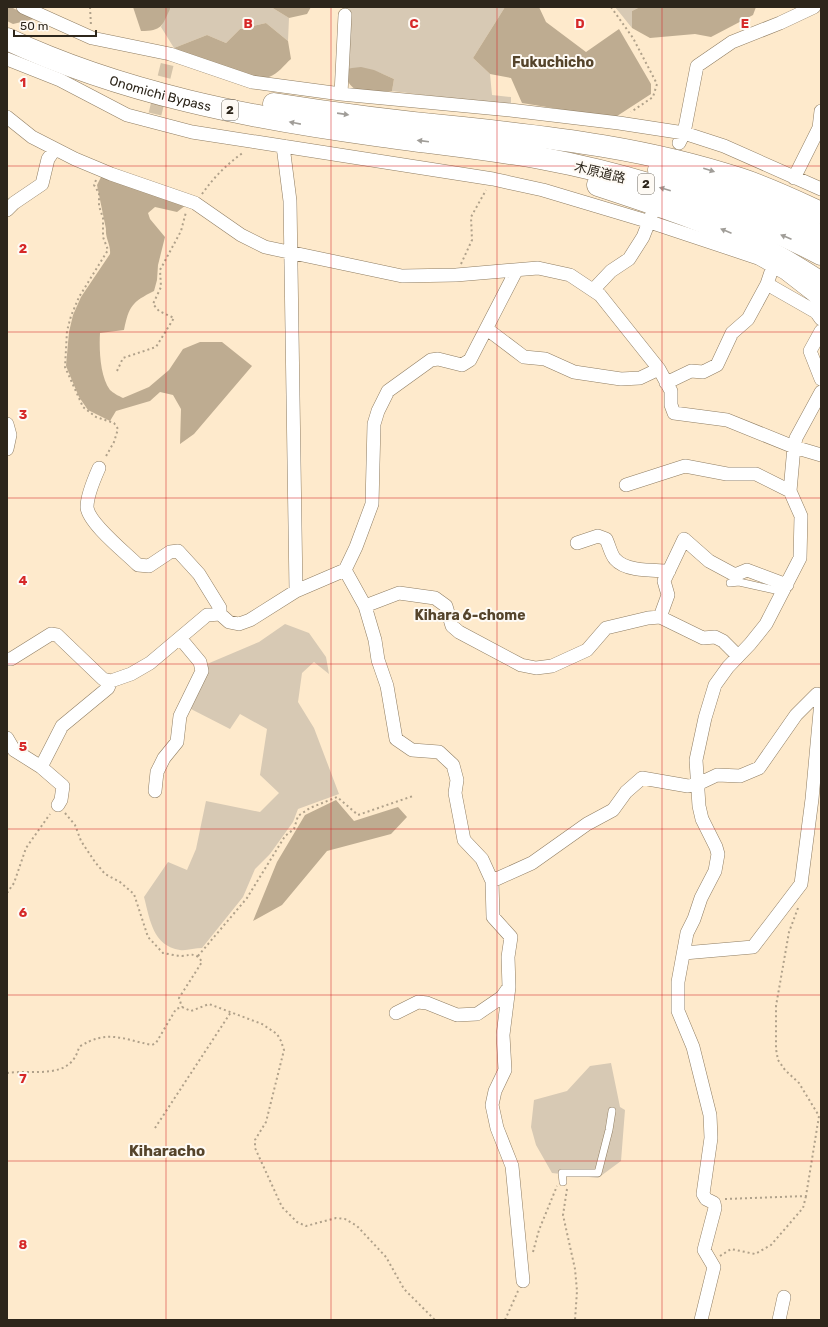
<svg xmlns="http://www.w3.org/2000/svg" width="828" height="1327" font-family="Rubik,'Noto Sans JP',sans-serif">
  <rect width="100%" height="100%" fill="#feeacc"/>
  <path fill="#d7c9b4" d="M170,7H271L289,18L288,41L266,23L240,29L226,43L207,35L174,48L161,27Z
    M345,7H505L473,58L490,74L492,95L511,97V106L392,91L394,79C374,70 365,66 343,69L347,25Z
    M615,7H640L632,11V28Z
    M285,624L309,633L326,657L329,674L314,662L302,673L298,702L314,728L339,794L298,809L293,822L270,854L255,869L243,897L202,948C195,948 186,951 180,950C153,946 150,920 144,897L168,862L187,870L196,849L206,801L260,812L279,793L260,775L267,729L240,714L230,729L189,708L207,664L259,642Z
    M611,1063L620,1107L625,1110L621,1161L598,1178L552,1173L536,1145L531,1127L534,1100L567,1091L590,1066Z"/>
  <path fill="#beac91" d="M7,7H11L34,19L13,24L7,21Z
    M133,7H170V9C162,26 162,31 141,31Z
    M271,7H311L307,14L289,18Z
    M505,7H539L546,22L586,52L619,29L651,84V94L614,118L522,103L511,78L490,74L473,58Z
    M640,7H756L753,15L711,37L695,34L650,38L632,28V11Z
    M266,23L288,41L291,59C284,65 278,74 269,77C254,82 191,55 174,48L207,35L226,43L240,29Z
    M361,67L374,70L394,79L392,91C366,92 351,98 343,69Z
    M102,175L186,205L177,212L155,207L148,213L150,219L165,237L158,265L157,280L154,291C132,302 129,306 124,330L100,333C99,349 100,377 110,390C113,393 119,396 123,398L149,387L169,370L183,349L200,342H222L252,366L194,434L180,444L181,409L173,395L160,392L150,401L116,411L110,421L88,410L79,397L66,366L69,332L73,315L81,297L110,254C111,245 105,238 106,229L97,185Z
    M336,800L354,821L398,807L407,817L391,834L327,851L282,905L253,921L277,862L305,815Z"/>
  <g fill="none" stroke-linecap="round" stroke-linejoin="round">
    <path stroke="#d4c3a9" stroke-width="13" stroke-dasharray="13 6" stroke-linecap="butt" d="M155,114L168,61"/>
    <g stroke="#8f7d62" stroke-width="8">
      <path id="lane" d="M730,583L739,582L784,592
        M563,1182L562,1173H598L609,1130L612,1111"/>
    </g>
    <g stroke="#8f7d62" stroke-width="14">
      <path id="street" d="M23,7L92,38L170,54L252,82L341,94L510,110L619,123L684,133L724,146L821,189
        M7,59L60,80L127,115L192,132L493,179L543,190L650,222L758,258L785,273L821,301
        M341,94L345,15
        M7,117L32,137L75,159L111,174L195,203L241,235L265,247L402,276L456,275L538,268L570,275L600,295L659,369L671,391V405L674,413L727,420L794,447L821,455
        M679,143L684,133L697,66L732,42L780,23L814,7
        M283,146L290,201L296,591
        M794,178L819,128L821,111
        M7,210L14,203L42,184L48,159L55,149
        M773,266L767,284L816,312L821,319
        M594,289L611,271L629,259L643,237L652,214
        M487,329L524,357L545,359L574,372L621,379L640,378L659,369
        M821,331L810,351L821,379
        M666,383L691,371L703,372L717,365L732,333L748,319L767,284
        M7,424L10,435L7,449
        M99,468C95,477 87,496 87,507C88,523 126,553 138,565L149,566L170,552L178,551L199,574L220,608V614
        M626,485L685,466L727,474H756L790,491
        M577,543L598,536L606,539C609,545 611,555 615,559C626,572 654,570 669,571
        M345,570L365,606L375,640L378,660L387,686L396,739L412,750L439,752L453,765L457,780L455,793L464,840L482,859L492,881L493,917L511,937L508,957L509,987L503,1035L505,1070L495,1091L492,1105L497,1128L512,1166L523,1281
        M365,606L399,593L435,598L446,606L452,626L459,632L521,665L536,668L552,666L587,650L606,628L648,618L660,617L703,638L715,637L723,641L738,656
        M660,617L668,595L664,581L684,539L709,561L735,575L747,570L787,585
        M7,659H11L51,634L57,635L103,679L111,681L131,674L150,663L207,615L220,614L229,622L239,624L250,620L296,591L345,570L356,547L372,504L374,424L378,411L388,391L431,360L438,359L462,365L470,360L516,271
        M7,738L14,750L41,767L63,786L61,800L58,805
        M41,767L62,726L108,688L111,681
        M155,791L157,772L164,758L177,742L180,716L202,671L200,662L180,638
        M492,881L532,863L587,824L613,810L626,792L642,778L688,786L698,784L717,775L740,776L759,768L796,715L817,694L821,701L812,799L801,884L753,947L684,953
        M396,1013L418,1002L427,1003L457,1015L477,1014L502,997L509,987
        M701,1320L714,1267L704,1250L715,1208L714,1203L706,1199L703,1194L711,1138L710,1115L693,1047L678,1011V982L687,933L694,919L701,898L715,871L718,854L716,847L702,819L699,806L696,760L705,718L715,685L728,667L750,644L766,624L800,558L801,516L790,491L794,447L796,438L821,392
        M779,1320L784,1297"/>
    </g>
    <g stroke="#8f7d62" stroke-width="23">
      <g id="highway">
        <path id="s1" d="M7,39C122,93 250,118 376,135C431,143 486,148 540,158C637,176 733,208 821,254"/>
        <path d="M274,104C337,114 400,122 463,128C558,138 649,149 740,179C768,188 795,201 821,213"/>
        <path d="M659,170L744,200L821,236"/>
        <path d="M598,185C656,204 714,223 769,252C787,261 804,272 821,283"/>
      </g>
    </g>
    <path stroke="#b0a18a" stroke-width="2" stroke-dasharray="2 3" stroke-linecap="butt" d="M90,7L91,26
      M611,7L633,38L657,84L653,97L631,112
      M96,180L94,185L99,193V206L103,218V237L108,250L79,297L71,316L67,331L65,367L83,407L96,417L114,423L118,429L114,442L105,458
      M202,194C214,177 227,164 244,152
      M461,264L472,240L471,217L486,190
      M117,371L123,358L156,347L174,318L159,311L153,304L161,287L160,270L181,231L186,212
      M65,813L75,825L81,841L95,862L105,874L120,882L134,894L148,937L163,953C169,954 176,956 182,956C192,955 196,952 202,962L179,998L182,1007
      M7,893L14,883L26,848L50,814
      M198,956L247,898L285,836L294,829L298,816L310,808L337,797L358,815L413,796
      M7,1073C33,1069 71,1081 79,1047C107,1029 122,1039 152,1045L156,1043L176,1009L182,1007L191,1011L209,1004L262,1024L277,1034L281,1041L284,1050L266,1122L255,1140V1148L282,1207L297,1222L306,1226L336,1218L345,1219L357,1226L386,1257L404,1289L435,1320
      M155,1128L231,1012
      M567,1189L563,1215L575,1269L577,1291L575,1320
      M725,1199L806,1196L819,1116L799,1083L785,1070L778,1060L776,1049V1006L789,932L798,908
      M533,1252L539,1230L557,1186
      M720,1256L731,1249L755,1254L771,1245L803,1208L806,1196
      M505,1320L518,1291"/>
    <use href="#lane" stroke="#fff" stroke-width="7"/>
    <use href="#street" stroke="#fff" stroke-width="13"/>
    <use href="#highway" stroke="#fff" stroke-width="22"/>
  </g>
  <defs><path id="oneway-solid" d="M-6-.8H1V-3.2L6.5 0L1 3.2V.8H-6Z"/></defs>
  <g fill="#a09d98">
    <use href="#oneway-solid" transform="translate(343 114) rotate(8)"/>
    <use href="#oneway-solid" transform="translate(295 123) rotate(-169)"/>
    <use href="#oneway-solid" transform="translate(423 141) rotate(-173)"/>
    <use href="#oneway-solid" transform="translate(709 170) rotate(17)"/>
    <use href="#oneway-solid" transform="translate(665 189) rotate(-164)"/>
    <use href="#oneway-solid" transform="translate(726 231) rotate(-157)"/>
    <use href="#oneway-solid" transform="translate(786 237) rotate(-157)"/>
  </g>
  <path fill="none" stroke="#d62828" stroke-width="1" stroke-opacity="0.55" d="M166,7V1320M331,7V1320M497,7V1320M662,7V1320M7,166H821M7,332H821M7,498H821M7,664H821M7,829H821M7,995H821M7,1161H821"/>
  <g text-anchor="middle" stroke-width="4" stroke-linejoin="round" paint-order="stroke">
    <g fill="#fefaf4" stroke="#6c665c" stroke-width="1">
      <rect x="222" y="100" width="16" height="20" rx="3"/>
      <rect x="638" y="174" width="16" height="20" rx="3"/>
    </g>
    <g font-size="12" font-weight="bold" fill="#2d261b">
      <text x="230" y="114">2</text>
      <text x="646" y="188">2</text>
    </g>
    <g font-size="13" fill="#2d261b" stroke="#fefaf4">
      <text dy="5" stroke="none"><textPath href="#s1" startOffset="163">Onomichi Bypass</textPath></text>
      <text transform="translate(600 172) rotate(14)" y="5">木原道路</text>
    </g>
    <g font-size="14" font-weight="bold" fill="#55442b" stroke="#fefaf4">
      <text x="553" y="67">Fukuchicho</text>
      <text x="470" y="620">Kihara 6-chome</text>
    </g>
    <g font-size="15" font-weight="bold" fill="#55442b" stroke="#fefaf4">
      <text x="167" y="1156">Kiharacho</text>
    </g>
  </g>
  <g font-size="13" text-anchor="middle" font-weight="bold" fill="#d62828" stroke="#fefaf4" stroke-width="4" stroke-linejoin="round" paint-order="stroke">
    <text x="248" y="28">B</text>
    <text x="414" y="28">C</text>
    <text x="580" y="28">D</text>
    <text x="745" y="28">E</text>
    <text x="23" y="87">1</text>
    <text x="23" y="253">2</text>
    <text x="23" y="419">3</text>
    <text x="23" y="585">4</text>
    <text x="23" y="751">5</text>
    <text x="23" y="917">6</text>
    <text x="23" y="1083">7</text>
    <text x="23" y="1249">8</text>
  </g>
  <rect width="828" height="1327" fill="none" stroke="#2d261b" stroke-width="16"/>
  <path d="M14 30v6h82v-6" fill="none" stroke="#2d261b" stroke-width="2"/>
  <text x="20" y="30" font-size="12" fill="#2d261b" stroke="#fefaf4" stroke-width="3" paint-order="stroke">50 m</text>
</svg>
